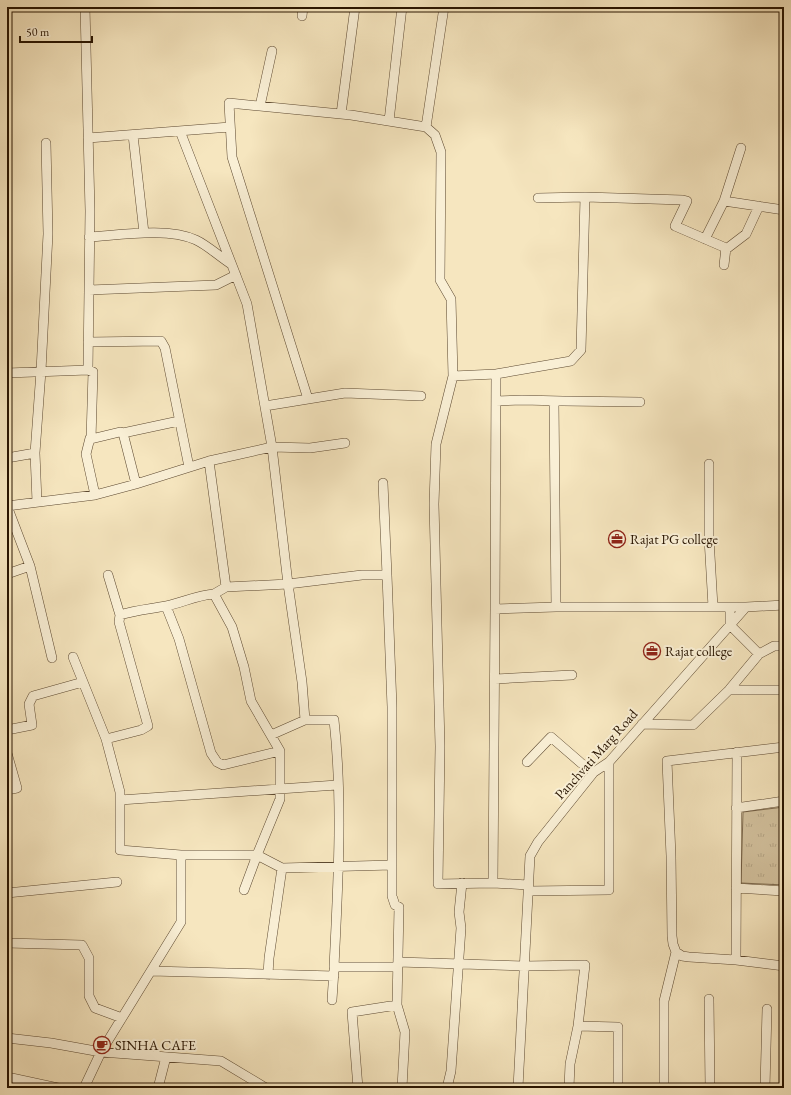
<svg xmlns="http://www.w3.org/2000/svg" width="791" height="1095" font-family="'EB Garamond',serif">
  <defs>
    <pattern id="grass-tufts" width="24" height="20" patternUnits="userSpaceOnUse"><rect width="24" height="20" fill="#d3c29f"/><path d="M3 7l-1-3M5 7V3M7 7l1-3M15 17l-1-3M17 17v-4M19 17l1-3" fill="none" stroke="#b5a687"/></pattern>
  </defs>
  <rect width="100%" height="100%" fill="#f6e6bf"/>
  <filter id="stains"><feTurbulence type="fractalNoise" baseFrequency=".005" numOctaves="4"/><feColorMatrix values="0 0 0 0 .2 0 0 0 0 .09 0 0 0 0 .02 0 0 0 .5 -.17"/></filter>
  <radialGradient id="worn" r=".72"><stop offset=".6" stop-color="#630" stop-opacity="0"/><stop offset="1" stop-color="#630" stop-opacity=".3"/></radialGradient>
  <path fill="url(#grass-tufts)" stroke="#7e6b50" d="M784,807V885L741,883L743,812Z"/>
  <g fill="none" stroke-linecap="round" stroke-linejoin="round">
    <g stroke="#5c4830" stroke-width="10">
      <path id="minor" d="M85,7L90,211L88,370
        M302,16L303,7
        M260,106L272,51
        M341,114L355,7
        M389,121L402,7
        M426,127L444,7
        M180,131L247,304L272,447L310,448L345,443
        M133,135L144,233
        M88,138L230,127
        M585,197L683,200L687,201L675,226L726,248L724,265
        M724,201L784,210
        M89,237C120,235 168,227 196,240C207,245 220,257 231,264
        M705,239L724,201L741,148
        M725,250L746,234L759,206
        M89,290L216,285L236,275
        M88,342L161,341L165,348L189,467
        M7,373L88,370L93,372L91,439L120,432L123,433L136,484
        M496,374L495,609L556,607
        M453,376L496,374L571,361L581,350L585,197L538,198
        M308,399L232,157L229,103L351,115L426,127L435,135L441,152L440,280L451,299L453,376L436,444L434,504L440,746L438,884L493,883
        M496,401L522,400L563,401L640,402
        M554,401L556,607H746L784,605
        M265,406L345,393L421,396
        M123,433L179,421
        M90,438L86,454L95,495
        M7,458L35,453
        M209,461L272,447L288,584L302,682L305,720H334C343,802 338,885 334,967H398
        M709,464V538L713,607
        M37,502L35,453L41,371L48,234L46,143
        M7,506L95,495L136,484L209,461L226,587L214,594L232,627L244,667L251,701L280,751V799L257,855H181
        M7,506L30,566L52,658
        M7,574L30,566
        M226,587L288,584L362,575H387L383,483
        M166,606L179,639L211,753L217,762L223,765L280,751
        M730,607V625L759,654
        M495,609L493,883L528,885
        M120,615C135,610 150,609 166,606C182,603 197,595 214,594
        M73,657L106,739L120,792V850L181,855V922L101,1052L84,1088
        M495,679L572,675
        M729,690H784
        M642,724L693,725L729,690L759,654L774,646H784
        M7,730L32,725L29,704L33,696L83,682
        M271,735L305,720
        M106,739L141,730L148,726L119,622L120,615L108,575
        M784,747L667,761L671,856L672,936L673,944L676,952L682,956L689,957L736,960L784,966
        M7,753L17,788L7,790
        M527,762L551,737L581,763L594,772
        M120,800L337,785
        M736,808L784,801
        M736,888L784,891
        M244,890L257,855L282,868L392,865
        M528,891L609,890V762
        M7,893L117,882
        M7,943L82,945L89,958V996L95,1008L122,1018
        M736,960L737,752
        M398,962L524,966L585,965L578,1026L570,1064L569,1088
        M151,971L334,976
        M268,975L269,958L282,868
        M709,999L710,1088
        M332,1000L334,970
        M397,1005L405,1032L402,1088
        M578,1026L618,1027V1088
        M7,1038L51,1043L101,1052L221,1061L266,1088
        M7,1077L58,1088
        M158,1088L166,1057
        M358,1088L352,1012L397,1005L399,907L395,905L392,896V707L387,575
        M447,1088L451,1071L461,928L459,912L462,883
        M518,1088L530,856L538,842L594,772L609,762L746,607
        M664,1088V1001L676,952
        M765,1088L767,1009"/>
    </g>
    <use href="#minor" stroke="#f9efd5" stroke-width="9"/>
  </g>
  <defs>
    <g id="office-ring" transform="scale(0.9)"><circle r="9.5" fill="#f9efd5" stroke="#8f2418" stroke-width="1.5"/><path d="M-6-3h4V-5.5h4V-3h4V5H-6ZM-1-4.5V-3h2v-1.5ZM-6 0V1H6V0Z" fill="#8f2418"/></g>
    <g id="cafe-ring" transform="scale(0.9)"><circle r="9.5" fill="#f9efd5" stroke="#8f2418" stroke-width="1.5"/><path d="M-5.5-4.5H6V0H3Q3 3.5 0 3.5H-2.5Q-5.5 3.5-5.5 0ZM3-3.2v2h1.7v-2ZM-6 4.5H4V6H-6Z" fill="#8f2418"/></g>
  </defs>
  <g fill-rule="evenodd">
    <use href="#office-ring" x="617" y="539"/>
    <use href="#office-ring" x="652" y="651"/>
    <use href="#cafe-ring" x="102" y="1045"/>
  </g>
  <g text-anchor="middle" stroke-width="4" stroke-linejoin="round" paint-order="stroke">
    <g font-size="14" fill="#281400" stroke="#f9efd5" text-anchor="start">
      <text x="630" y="544">Rajat PG college</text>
      <text x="665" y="656">Rajat college</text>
      <text x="115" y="1050">SINHA CAFE</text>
    </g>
    <g font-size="14" fill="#281400" stroke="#f9efd5">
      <text transform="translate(596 754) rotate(-48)" y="5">Panchvati Marg Road</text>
    </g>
  </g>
  <rect width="791" height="1095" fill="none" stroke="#f6e6bf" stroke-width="24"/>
  <rect x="8" y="8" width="775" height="1079" fill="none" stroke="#281400" stroke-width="2"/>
  <rect x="12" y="12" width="767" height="1071" fill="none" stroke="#281400"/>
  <path d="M20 36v6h72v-6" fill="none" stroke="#281400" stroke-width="2"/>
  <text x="26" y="36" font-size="12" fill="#281400" stroke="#f9efd5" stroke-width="3" paint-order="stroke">50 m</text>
  <rect width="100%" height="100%" filter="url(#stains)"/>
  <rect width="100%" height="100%" fill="url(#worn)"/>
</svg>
